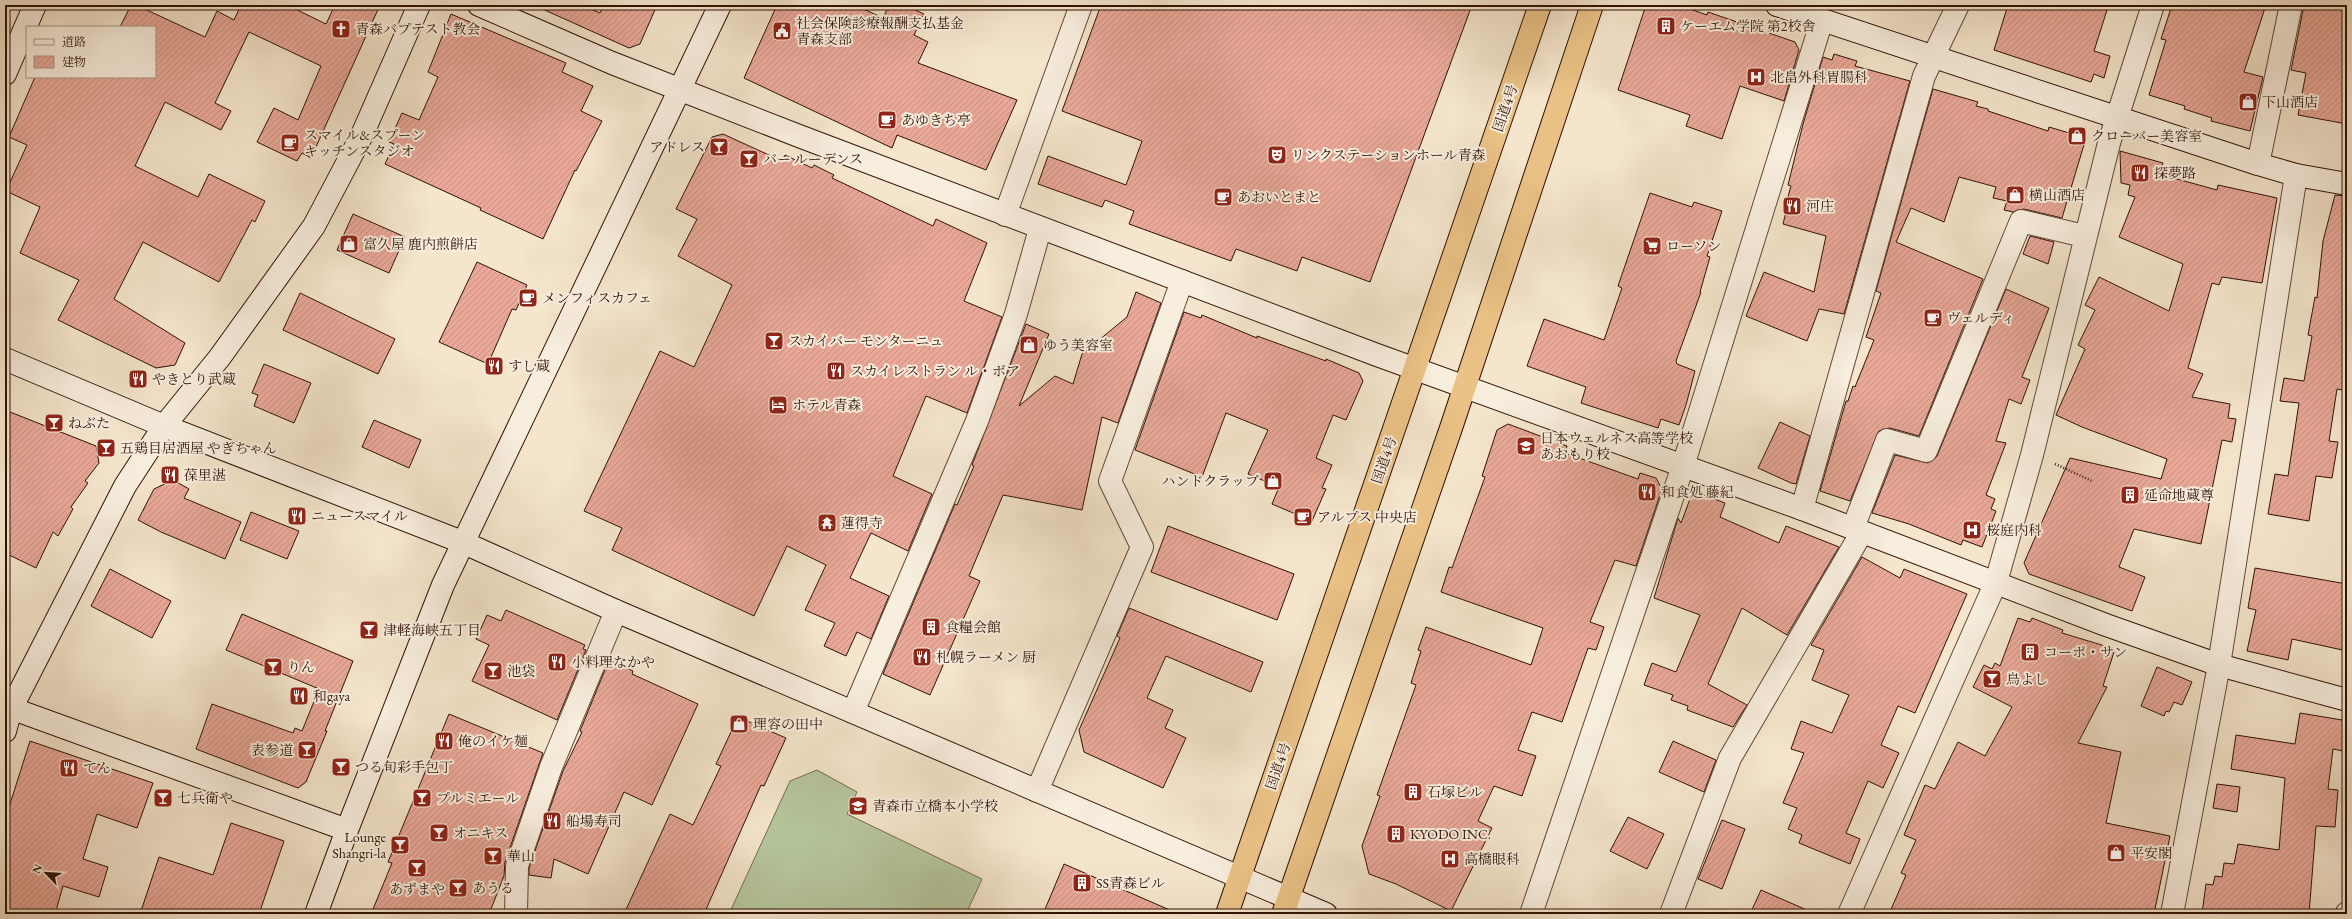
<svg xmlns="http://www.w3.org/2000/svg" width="2352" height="919" font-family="'EB Garamond','Noto Serif JP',serif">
  <defs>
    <pattern id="building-hatch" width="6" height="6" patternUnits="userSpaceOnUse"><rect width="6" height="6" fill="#e9a898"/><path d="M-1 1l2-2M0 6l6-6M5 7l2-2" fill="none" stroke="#c89082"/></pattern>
  </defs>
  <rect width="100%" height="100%" fill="#f4e5cc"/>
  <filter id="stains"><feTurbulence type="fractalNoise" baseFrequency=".005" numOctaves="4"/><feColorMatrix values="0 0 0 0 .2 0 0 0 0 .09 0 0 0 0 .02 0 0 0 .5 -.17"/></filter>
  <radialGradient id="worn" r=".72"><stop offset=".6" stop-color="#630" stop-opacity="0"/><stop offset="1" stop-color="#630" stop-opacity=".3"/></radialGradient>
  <path fill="#b6c69c" stroke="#736c51" d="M817,770L857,792L847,814L982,879L966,914H729L790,781Z"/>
  <path fill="url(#building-hatch)" stroke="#301106" d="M131,5H136L205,37L217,11L234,20L241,5H287L326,24L335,5H380L311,158L302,153L297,161L257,142L274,108L298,120L321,66L249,32L215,103L231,111L221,130L165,102L135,166L198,197L209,174L265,201L255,222L252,220L219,282L143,242L114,299L185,343L175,365L156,368L58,320L79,280L20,253L40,207L6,191L27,145L9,137L35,77H155V27H120Z
    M539,5H582L600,13L604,5H657L640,44L629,48L538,7Z
    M777,5H855L883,18L889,5H904L924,14L914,35L928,42L918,63L1017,100L986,170L897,135L892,148L744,78Z
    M1101,5H1472L1370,282L1302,257L1297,271L1236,249L1231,261L1129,224L1134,211L1105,200L1102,207L1038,184L1048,156L1126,185L1142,141L1062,111Z
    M1646,5H1679L1707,15L1708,12L1795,42L1799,50L1784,101L1740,86L1722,139L1686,126L1690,115L1618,90Z
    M2008,5H2090L2107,10L2094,51L2110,56L2104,78L2094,74L2091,82L1994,50Z
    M2172,5H2266L2244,72L2263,77L2250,131L2211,121L2212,118L2184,109L2185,106L2149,95L2166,40L2161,39Z
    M2304,5H2347V124L2298,115L2306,73L2291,70Z
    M451,14L566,63L562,72L593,86L581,111L602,121L576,171L575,170L543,239L480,210L481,208L385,164L394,144L389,142L402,113L419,120L438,77L428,72Z
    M1834,54L1857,61L1855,66L1910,81L1844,314L1819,309L1807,341L1746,316L1764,272L1814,292L1826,236L1783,224L1786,212L1784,211L1791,186L1788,185L1803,124L1823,57L1832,60Z
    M1933,89L1978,102L1976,106L1988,109V111L2048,131L2049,127L2086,138L2062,218L2024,209L2013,212L2004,210L2007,201L1993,198L1996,187L1959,177L1944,222L1911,208L1896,242L1983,279L1919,436L1890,428L1879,431L1850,501L1820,491L1846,401H1848L1853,386L1855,387L1874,340L1866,337L1881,293L1876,291Z
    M723,134L782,161L785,155L812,168L814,165L834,175L832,178L933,226L936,219L987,243L964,301L1002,317L967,413L926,396L893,476L932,494L908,551L871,533L850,578L889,596L871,639L857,632L846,656L824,646L835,623L805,610L826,565L787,546L754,616L612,550L622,528L584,511L660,351L694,367L732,285L678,256L697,219L676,209L712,137Z
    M2120,151L2163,163L2159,174L2217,190L2218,185L2277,198L2262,283L2222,277L2219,285L2212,283L2188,368L2203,374L2192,397L2230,404L2228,418L2236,419L2232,442L2222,440L2201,544L2134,529L2119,567L2145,577L2132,611L2029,574L2024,563L2070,458L2161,479L2167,459L2082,427L2056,415L2085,349L2078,345L2095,310L2085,305L2099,277L2169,311L2183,264L2119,237L2135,197L2128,195L2130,185L2121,183Z
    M1650,193L1692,207L1694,202L1722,211L1707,256L1710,257L1700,292H1701L1676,361L1677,364L1695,371L1686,405L1679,425L1661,419L1658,428L1581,403L1586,387L1527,366L1544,319L1604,340L1622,288L1618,286Z
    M2335,195L2347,196V391L2337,389L2329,441L2338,442L2332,478L2316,476L2309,521L2268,514L2275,474L2288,476L2299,403L2280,401L2284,378L2304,381L2312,336L2308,335L2315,297L2317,298L2323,241Z
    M353,214L405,237L389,273L337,250Z
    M2030,236L2054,242L2048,264L2023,254Z
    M477,262L527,285L516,310L512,309L488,364L439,342Z
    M2006,289L2049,308L2022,377L2030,380L2021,404L2009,399L1996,441L2006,443L1986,495L1995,499L1991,509L1996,511L1982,547L1963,540L1961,545L1909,524L1872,513L1895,455L1928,463L1937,456Z
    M1136,292L1161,303L1118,423L1102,417L1082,510L1003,495L969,576L980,581L930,695L883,674L955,504L957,505L974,466L972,465L1026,324L1049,334L1019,406L1055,376L1073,384L1082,354L1127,317Z
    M300,293L395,339L378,374L283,330Z
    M1184,312L1201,318L1202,315L1257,338V336L1326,361V359L1359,373L1363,381L1346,420L1333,415L1316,458L1332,465L1322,488L1326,489L1312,521L1272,504L1279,487L1248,474L1268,430L1226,413L1202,477L1135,450Z
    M264,364L311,383L294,423L254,406L258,395L252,393Z
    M5,410L96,446L99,463L85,481L88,483L71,507L73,509L58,536L53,532L36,568L5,553Z
    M374,420L421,440L409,468L362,447Z
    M1780,422L1810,436L1796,484L1791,483L1758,468Z
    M1508,424L1567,446L1565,453L1638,479L1640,473L1656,478L1662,489L1636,566L1615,560L1590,622L1604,627L1596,650L1588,648L1562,722L1532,712L1518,750L1536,756L1522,796L1494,786L1478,821L1492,828L1451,911L1396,884L1369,874L1362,846L1380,796L1377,795L1416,685L1411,683L1421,651L1418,650L1426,627L1531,665L1543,628L1441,592L1449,567L1452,568L1485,477L1482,476L1497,430Z
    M173,480L189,489L184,498L241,522L225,559L161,532L138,520L154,489Z
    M1693,491L1725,503L1720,517L1779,543L1786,526L1839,547L1787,635L1742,608L1708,684L1747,705L1733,727L1687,710L1688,706L1671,700L1673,695L1644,685L1652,663L1676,672L1700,615L1654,598L1678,518L1681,523Z
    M251,512L299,531L287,559L240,540Z
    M1168,526L1294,574L1277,620L1151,572Z
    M1862,557L1900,578L1904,569L1967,594L1915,713L1898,706L1881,745L1899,753L1883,788L1868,781L1846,833L1860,839L1850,864L1799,843L1802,835L1788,829L1797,808L1783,803L1804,753L1791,749L1801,721L1832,733L1849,695L1812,680L1824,650L1811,645Z
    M2255,568L2347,584V651L2292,639L2288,660L2247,651L2256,610L2248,608Z
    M110,569L171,601L152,638L91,606Z
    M1129,608L1263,662L1251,692L1166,656L1147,698L1173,710L1165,728L1186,738L1163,788L1084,752L1079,730L1120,638L1117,636Z
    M506,610L585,645L583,649L586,650L557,720L472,681L489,645L476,639L487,615L501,621Z
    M242,614L353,661L325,731H327L306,782L298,788L196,749L212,704L293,733L295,728L302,731L319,689L226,650Z
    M2018,618L2030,622L2032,618L2063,630L2062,633L2115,649L2103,686L2107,687L2078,743L2121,752L2106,823L2170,836L2154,914H1889L1906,875L1901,873L1916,840L1904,835L1925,785L1935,789L1958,742L1985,756L2012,707L1973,687L1984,665L1992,669L1995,663L2000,666Z
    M609,660L633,671L632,674L698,704L652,805L624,792L588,874L554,859L551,878L529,875V868L563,771L582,732L580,731Z
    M2157,667L2192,682L2182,705L2174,702L2169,712L2166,711L2164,716L2141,706Z
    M2300,713L2342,720L2346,729L2343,751L2333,749L2328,789L2338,790L2335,827L2316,826L2309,914H2202L2206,884L2213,885L2215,876L2222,877L2224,863L2234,864L2238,844L2279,850L2285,778L2231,769L2236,735L2295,744Z
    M449,714L543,753L505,862L504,876L489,914H371L392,863L388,862Z
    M738,717L786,738L764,786L761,785L704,914H624L670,814L693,825L721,766L716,764Z
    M30,741L153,783L137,828L97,814L83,859L108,867L99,897L63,886L55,914H15L5,911V820Z
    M1673,741L1716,760L1704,792L1659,772Z
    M2217,784L2240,787L2237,812L2213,808Z
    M1628,817L1664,834L1647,869L1610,851Z
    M1722,820L1745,829L1722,889L1698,879Z
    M231,823L284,841L259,914H140L159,857L213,875Z
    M1064,864L1179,914H1043Z
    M1761,890L1816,914H1750Z"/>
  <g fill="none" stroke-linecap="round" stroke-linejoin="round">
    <g stroke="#614638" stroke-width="24">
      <path id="street" d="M2258,164L2291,5
        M1005,215L1081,5
        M1802,509L1924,76L1958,5
        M1853,528L1887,440L1926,451L2021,221L2084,236
        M853,712L977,421L1016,314L1040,229
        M1037,791L1142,547L1110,481L1182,281
        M516,914L517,866L551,767L616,611
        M1531,914L1683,466L1822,20
        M1671,914L1730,758L1862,532
        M1849,914L1996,582L2032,455L2109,143L2153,5
        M2172,914L2219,665L2296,175
        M2347,914V913"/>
    </g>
    <g stroke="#301106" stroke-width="24">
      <path id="secondary" d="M479,5L612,63L799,136L1377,355L1802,509L2106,625L2219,665L2347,700
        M1777,5L2258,164L2296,175L2347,184
        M5,74L35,5
        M5,359L164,426L462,542L616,611L1326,914
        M5,706L347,830
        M5,731L11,709L125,486L164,426L220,357L314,226L362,135L419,5
        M316,914L347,830L443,585L720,5"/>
    </g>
    <g stroke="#301106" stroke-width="24">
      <path id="highway" d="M1227,914L1540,5
        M1283,914L1451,428L1592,5"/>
    </g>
    <path stroke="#301106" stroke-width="2.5" stroke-dasharray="1 2" stroke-linecap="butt" d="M2055,464L2092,481"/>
    <use href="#street" stroke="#f8eede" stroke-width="22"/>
    <use href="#secondary" stroke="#f8eede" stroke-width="22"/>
    <use href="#highway" stroke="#eac286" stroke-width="22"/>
  </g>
  <defs>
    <g id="building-square" transform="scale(1)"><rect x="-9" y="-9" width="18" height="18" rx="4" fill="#8f2418" stroke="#f8eede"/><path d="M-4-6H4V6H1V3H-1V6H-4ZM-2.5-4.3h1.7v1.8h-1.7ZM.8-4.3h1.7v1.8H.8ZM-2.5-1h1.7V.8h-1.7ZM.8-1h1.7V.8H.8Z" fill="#fff"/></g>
    <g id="church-square" transform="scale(1)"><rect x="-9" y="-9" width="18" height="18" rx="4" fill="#8f2418" stroke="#f8eede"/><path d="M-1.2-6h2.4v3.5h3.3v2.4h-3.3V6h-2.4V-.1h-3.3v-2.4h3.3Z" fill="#fff"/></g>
    <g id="civic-square" transform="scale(1)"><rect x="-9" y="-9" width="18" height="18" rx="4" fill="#8f2418" stroke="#f8eede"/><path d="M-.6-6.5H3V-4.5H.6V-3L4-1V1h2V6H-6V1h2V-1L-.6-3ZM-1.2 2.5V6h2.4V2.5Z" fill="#fff"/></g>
    <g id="hospital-square" transform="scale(1)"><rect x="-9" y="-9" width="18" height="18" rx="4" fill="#8f2418" stroke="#f8eede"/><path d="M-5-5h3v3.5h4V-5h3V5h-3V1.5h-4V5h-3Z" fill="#fff"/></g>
    <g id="shop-square" transform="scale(1)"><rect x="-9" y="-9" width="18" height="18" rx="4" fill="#8f2418" stroke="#f8eede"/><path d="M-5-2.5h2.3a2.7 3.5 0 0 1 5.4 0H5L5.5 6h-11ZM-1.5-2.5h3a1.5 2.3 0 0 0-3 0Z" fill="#fff"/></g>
    <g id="cafe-square" transform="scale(1)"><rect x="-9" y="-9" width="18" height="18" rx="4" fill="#8f2418" stroke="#f8eede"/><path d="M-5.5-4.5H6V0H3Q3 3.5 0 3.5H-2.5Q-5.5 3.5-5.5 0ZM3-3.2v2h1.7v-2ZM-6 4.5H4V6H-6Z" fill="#fff"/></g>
    <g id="bar-square" transform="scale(1)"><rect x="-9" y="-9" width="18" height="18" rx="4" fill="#8f2418" stroke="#f8eede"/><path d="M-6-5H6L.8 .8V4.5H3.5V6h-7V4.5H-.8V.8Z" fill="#fff"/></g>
    <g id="theatre-square" transform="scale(1)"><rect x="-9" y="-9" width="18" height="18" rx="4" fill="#8f2418" stroke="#f8eede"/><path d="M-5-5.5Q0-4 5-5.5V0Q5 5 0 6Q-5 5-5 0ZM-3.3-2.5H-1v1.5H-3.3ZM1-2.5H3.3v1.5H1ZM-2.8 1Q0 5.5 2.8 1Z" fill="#fff"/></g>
    <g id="restaurant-square" transform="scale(1)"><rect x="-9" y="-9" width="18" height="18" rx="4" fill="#8f2418" stroke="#f8eede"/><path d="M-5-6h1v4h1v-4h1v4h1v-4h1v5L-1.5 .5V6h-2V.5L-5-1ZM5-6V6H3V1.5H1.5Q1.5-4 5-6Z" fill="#fff"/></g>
    <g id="supermarket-square" transform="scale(1)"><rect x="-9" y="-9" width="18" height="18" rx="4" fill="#8f2418" stroke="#f8eede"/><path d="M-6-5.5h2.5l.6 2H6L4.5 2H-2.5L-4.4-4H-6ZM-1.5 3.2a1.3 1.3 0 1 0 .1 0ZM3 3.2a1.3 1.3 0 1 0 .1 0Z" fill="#fff"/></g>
    <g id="hotel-square" transform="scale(1)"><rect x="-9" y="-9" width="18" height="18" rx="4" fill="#8f2418" stroke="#f8eede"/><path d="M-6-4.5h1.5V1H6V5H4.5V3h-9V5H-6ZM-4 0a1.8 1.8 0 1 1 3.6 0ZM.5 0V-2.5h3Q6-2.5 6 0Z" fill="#fff"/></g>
    <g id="school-square" transform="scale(1)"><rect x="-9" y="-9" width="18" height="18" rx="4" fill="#8f2418" stroke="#f8eede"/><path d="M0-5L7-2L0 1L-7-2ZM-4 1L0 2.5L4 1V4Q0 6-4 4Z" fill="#fff"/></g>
    <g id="temple-square" transform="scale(1)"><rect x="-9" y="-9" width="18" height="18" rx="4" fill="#8f2418" stroke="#f8eede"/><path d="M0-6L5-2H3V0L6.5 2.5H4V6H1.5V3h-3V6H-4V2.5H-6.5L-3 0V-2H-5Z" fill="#fff"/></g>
  </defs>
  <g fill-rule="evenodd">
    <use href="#building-square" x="1666" y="26"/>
    <use href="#church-square" x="341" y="29"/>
    <use href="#civic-square" x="782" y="31"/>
    <use href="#hospital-square" x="1756" y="77"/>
    <use href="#shop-square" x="2248" y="102"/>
    <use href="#cafe-square" x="887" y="120"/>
    <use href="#shop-square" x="2077" y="136"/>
    <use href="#cafe-square" x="290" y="143"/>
    <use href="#bar-square" x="719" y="147"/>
    <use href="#theatre-square" x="1277" y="155"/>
    <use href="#bar-square" x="749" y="159"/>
    <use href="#restaurant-square" x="2140" y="173"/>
    <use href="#shop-square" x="2015" y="195"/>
    <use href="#cafe-square" x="1223" y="197"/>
    <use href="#restaurant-square" x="1792" y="206"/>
    <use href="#shop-square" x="349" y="244"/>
    <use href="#supermarket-square" x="1652" y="246"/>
    <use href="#cafe-square" x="528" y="298"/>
    <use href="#cafe-square" x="1933" y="318"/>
    <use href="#bar-square" x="774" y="341"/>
    <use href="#shop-square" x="1029" y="345"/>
    <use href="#restaurant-square" x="494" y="366"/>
    <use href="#restaurant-square" x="836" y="371"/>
    <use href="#restaurant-square" x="138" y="379"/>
    <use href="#hotel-square" x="778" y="405"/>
    <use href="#bar-square" x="54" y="423"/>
    <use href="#school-square" x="1526" y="446"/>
    <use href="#bar-square" x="106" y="448"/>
    <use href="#restaurant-square" x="170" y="475"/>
    <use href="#shop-square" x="1273" y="481"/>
    <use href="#restaurant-square" x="1647" y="492"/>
    <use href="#building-square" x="2130" y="495"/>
    <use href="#restaurant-square" x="297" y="516"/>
    <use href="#cafe-square" x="1303" y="517"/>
    <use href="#temple-square" x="827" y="523"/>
    <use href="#hospital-square" x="1972" y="530"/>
    <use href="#building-square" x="931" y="627"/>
    <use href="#bar-square" x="369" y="630"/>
    <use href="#building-square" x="2030" y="652"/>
    <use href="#restaurant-square" x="922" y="657"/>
    <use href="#restaurant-square" x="557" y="662"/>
    <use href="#bar-square" x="273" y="667"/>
    <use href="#bar-square" x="493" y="671"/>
    <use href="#bar-square" x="1992" y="679"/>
    <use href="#restaurant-square" x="299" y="696"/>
    <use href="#shop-square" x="739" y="724"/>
    <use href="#restaurant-square" x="444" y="741"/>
    <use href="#bar-square" x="307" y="750"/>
    <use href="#bar-square" x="341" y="767"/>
    <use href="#restaurant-square" x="69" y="768"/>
    <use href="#building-square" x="1413" y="792"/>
    <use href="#bar-square" x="163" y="798"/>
    <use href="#bar-square" x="422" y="798"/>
    <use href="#school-square" x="858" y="806"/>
    <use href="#restaurant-square" x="552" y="821"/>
    <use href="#bar-square" x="439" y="833"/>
    <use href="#building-square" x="1396" y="834"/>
    <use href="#bar-square" x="400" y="845"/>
    <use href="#shop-square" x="2116" y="853"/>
    <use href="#bar-square" x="493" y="856"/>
    <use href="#hospital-square" x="1450" y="859"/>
    <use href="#bar-square" x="417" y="868"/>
    <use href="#building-square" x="1082" y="883"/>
    <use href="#bar-square" x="458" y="888"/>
  </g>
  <g text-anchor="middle" stroke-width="4" stroke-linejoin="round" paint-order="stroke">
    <g font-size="14" fill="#301106" stroke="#f8eede" text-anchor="start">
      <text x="796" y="28">社会保険診療報酬支払基金<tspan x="796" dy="16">青森支部</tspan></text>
      <text x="1680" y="31">ケーエム学院 第2校舎</text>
      <text x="355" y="34">青森バプテスト教会</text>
      <text x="1770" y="82">北畠外科胃腸科</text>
      <text x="2262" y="107">下山酒店</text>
      <text x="901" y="125">あゆきち亭</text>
      <text x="304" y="140">スマイル&amp;スプーン<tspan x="304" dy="16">キッチンスタジオ</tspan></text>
      <text x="2091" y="141">クローバー美容室</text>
      <text x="705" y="152" text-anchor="end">アドレス</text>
      <text x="1291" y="160">リンクステーションホール青森</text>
      <text x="763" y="164">バー ルーデンス</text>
      <text x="2154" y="178">探夢路</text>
      <text x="2029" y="200">横山酒店</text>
      <text x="1237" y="202">あおいとまと</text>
      <text x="1806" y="211">河庄</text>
      <text x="363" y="249">富久屋 鹿内煎餅店</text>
      <text x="1666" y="251">ローソン</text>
      <text x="542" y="303">メンフィスカフェ</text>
      <text x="1947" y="323">ヴェルディ</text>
      <text x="788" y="346">スカイバー モンターニュ</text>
      <text x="1043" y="350">ゆう美容室</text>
      <text x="508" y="371">すし蔵</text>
      <text x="850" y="376">スカイレストラン ル・ボア</text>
      <text x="152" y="384">やきとり武蔵</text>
      <text x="792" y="410">ホテル青森</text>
      <text x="68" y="428">ねぶた</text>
      <text x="1540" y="443">日本ウェルネス高等学校<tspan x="1540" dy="16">あおもり校</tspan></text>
      <text x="120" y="453">五鶏目居酒屋 やぎちゃん</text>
      <text x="184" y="480">葆里湛</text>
      <text x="1259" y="486" text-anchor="end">ハンドクラップ</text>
      <text x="1661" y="497">和食処 藤紀</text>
      <text x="2144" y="500">延命地蔵尊</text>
      <text x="311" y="521">ニュースマイル</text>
      <text x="1317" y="522">アルプス 中央店</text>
      <text x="841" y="528">蓮得寺</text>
      <text x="1986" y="535">桜庭内科</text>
      <text x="945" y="632">食糧会館</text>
      <text x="383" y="635">津軽海峡五丁目</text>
      <text x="2044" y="657">コーポ・サン</text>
      <text x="936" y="662">札幌ラーメン 厨</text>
      <text x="571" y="667">小料理なかや</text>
      <text x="287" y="672">りん</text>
      <text x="507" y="676">池袋</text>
      <text x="2006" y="684">鳥よし</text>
      <text x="313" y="701">和gaya</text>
      <text x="753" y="729">理容の田中</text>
      <text x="458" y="746">俺のイケ麺</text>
      <text x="293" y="755" text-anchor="end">表参道</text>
      <text x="355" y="772">つる旬彩手包丁</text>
      <text x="83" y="773">てん</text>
      <text x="1427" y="797">石塚ビル</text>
      <text x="177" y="803">七兵衛や</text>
      <text x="436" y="803">プルミエール</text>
      <text x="872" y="811">青森市立橋本小学校</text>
      <text x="566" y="826">船場寿司</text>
      <text x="453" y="838">オニキス</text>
      <text x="1410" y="839">KYODO INC.</text>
      <text x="386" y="842" text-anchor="end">Lounge<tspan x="386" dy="16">Shangri-la</tspan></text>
      <text x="2130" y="858">平安閣</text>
      <text x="507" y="861">華山</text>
      <text x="1464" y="864">高橋眼科</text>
      <text x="1096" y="888">SS青森ビル</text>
      <text x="472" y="893">あうる</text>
      <text x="417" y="894" text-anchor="middle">あずまや</text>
    </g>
    <g font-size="14" fill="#301106" stroke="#f8eede">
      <text transform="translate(1505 108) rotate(-71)" y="5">国道4号</text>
      <text transform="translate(1384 460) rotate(-71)" y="5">国道4号</text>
      <text transform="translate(1278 766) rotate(-71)" y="5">国道4号</text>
    </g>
  </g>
  <rect width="2352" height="919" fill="none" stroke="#f4e5cc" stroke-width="20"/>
  <rect x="6" y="6" width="2340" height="907" fill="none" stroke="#301106" stroke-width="2"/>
  <rect x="10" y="10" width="2332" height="899" fill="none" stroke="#301106"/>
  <rect x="26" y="26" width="130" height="52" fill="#f8eede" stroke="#a89688"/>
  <rect x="34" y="39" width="20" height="6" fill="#f8eede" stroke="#a89688"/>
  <text x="62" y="46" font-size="12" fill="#301106">道路</text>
  <rect x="34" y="56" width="20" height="12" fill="url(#building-hatch)" stroke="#a89688"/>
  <text x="62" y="66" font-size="12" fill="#301106">建物</text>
  <g transform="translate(46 873) rotate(295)" stroke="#f8eede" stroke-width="3" paint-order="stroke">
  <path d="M0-3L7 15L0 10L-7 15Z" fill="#301106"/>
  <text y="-6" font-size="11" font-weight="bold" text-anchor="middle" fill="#301106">N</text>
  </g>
  <rect width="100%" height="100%" filter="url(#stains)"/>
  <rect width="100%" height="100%" fill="url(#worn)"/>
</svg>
